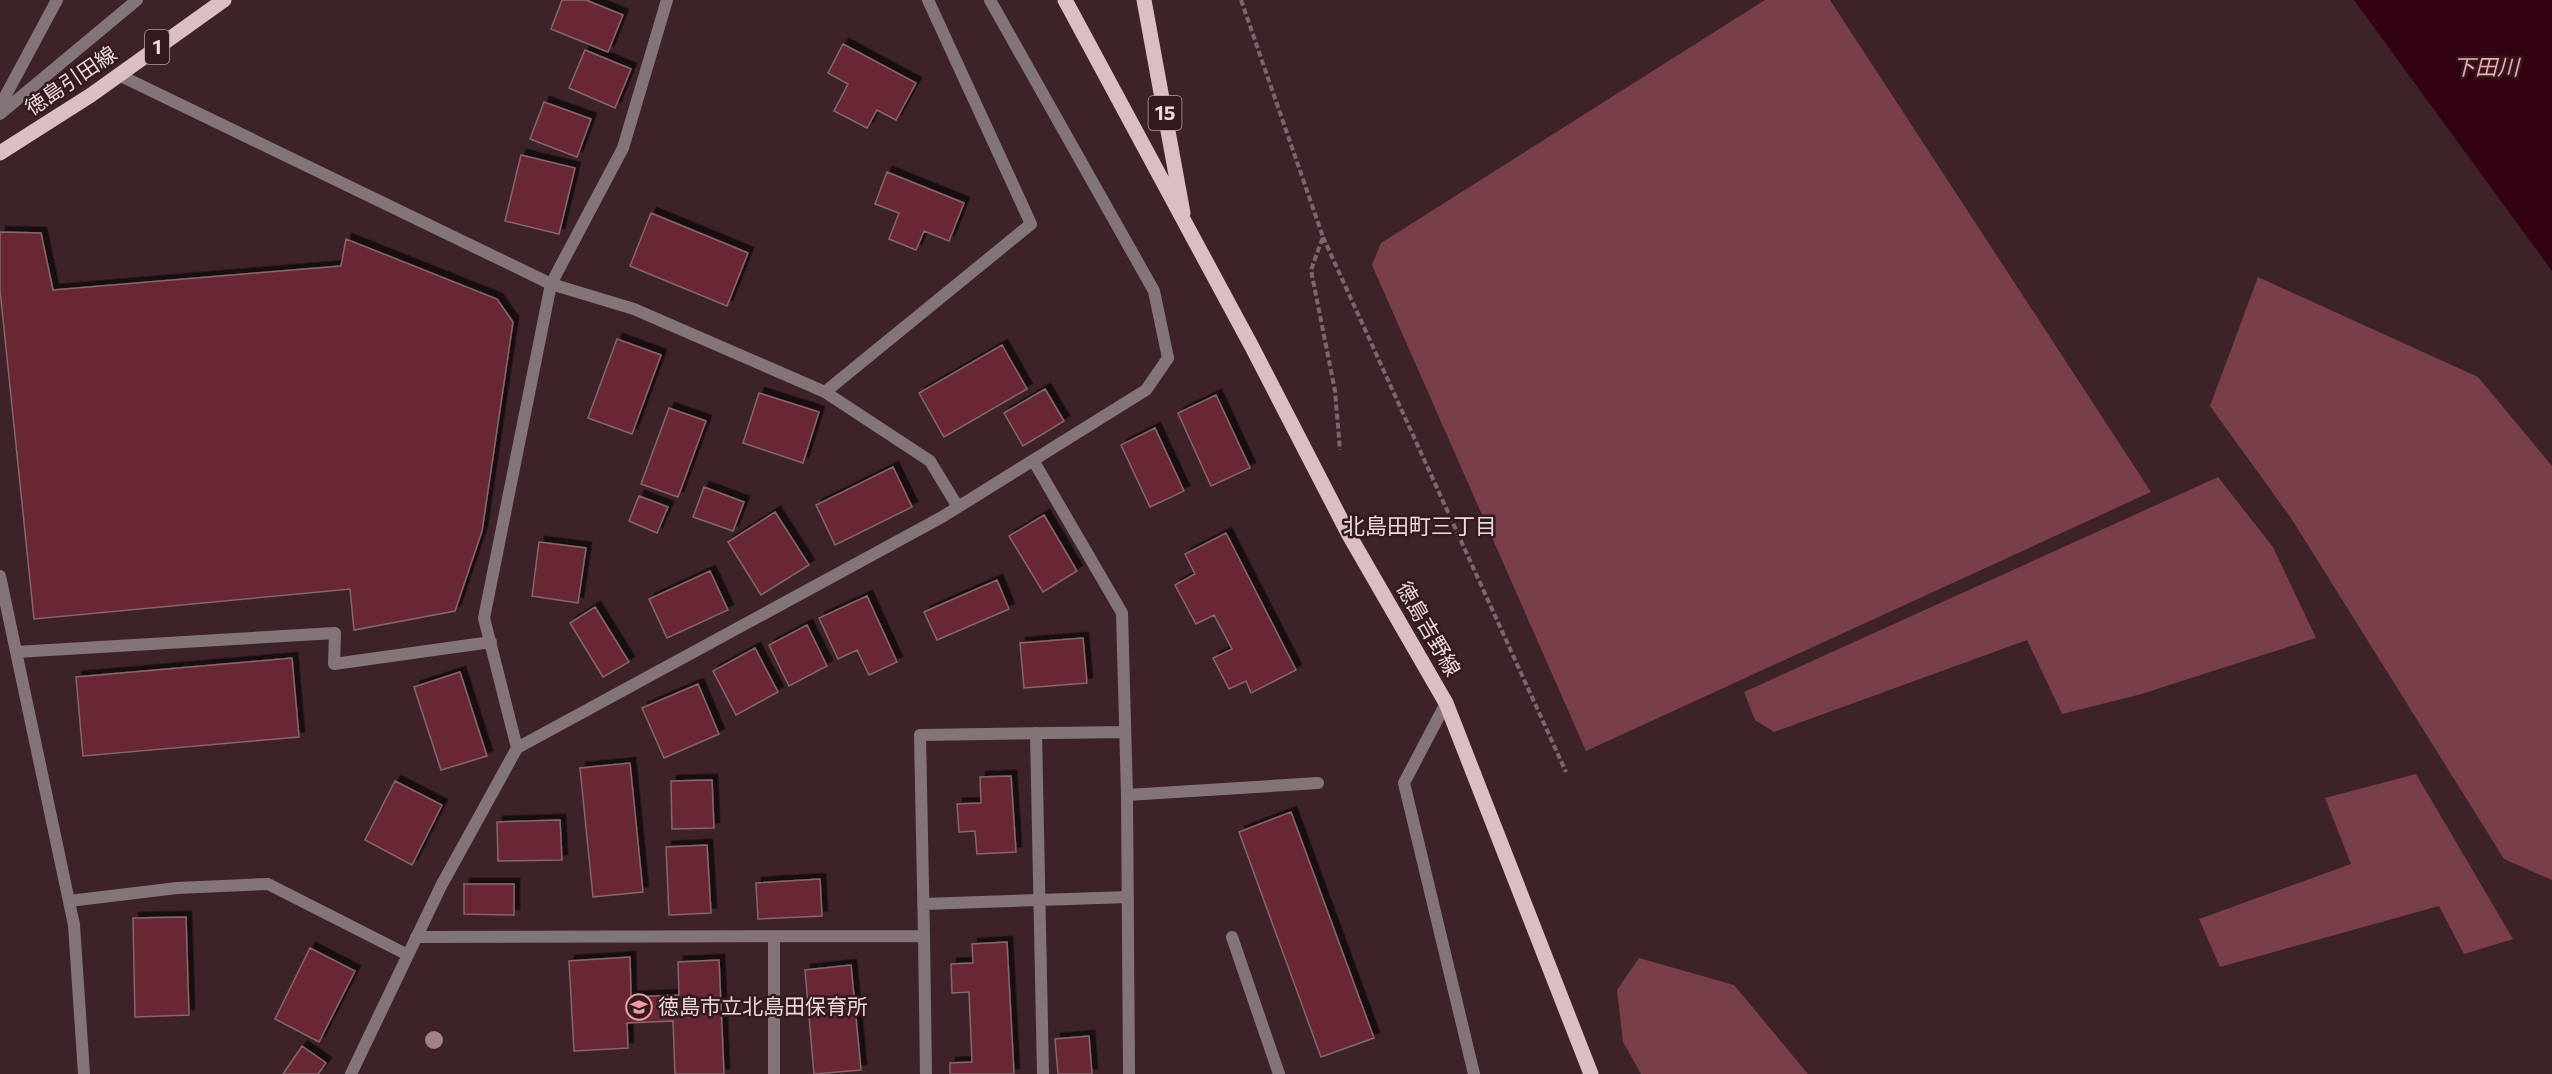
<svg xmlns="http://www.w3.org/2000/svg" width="2552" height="1074" font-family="Commissioner,'Noto Sans JP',sans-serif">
  <defs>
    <filter id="shadow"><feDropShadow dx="5.5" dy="-5.5" stdDeviation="0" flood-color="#0009"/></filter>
  </defs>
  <rect width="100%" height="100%" fill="#3d2328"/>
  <path fill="#783e4a" d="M1765,0H1830L2151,492L1586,751L1372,265L1381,243Z
    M2258,277L2478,377L2552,466V880L2504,859L2291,518L2210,406Z
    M2218,477L2273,547L2316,638L2138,695L2062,714L2027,640L1774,732L1755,720L1744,692Z
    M2416,774L2513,939L2464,954L2439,906L2220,967L2199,919L2351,864L2325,798Z
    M1639,958L1734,985L1808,1074H1641L1623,1042L1617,990Z"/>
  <path fill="#330211" d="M2354,0H2552V271Z"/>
  <path fill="#692536" stroke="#85666b" stroke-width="1.5" filter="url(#shadow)" d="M562,0H586L623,15L608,52L551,29Z
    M843,44L916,83L896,120L877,110L867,128L834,111L848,84L828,73Z
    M585,50L631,69L615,108L569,88Z
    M544,102L591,119L577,157L530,139Z
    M521,155L575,168L559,234L505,221Z
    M887,172L964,203L949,241L924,231L916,250L889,239L899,213L875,204Z
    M651,213L748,253L727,306L630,266Z
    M0,232L41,233L53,290L341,266L346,239L497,299L513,322L482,531L455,611L354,630L350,589L34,619L0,290Z
    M617,339L661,355L632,434L588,418Z
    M1002,345L1027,389L944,437L919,393Z
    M1045,389L1064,421L1023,446L1004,413Z
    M759,393L819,412L803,463L743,443Z
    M1216,395L1250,468L1211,486L1178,413Z
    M669,408L706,421L678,497L641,484Z
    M1155,428L1184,491L1150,507L1121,445Z
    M893,467L912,507L835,545L816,505Z
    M704,487L744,502L733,531L693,517Z
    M639,496L668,507L657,533L629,521Z
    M775,512L809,565L761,595L728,542Z
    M1044,515L1077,571L1043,592L1009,536Z
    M1226,533L1296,670L1251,693L1246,681L1229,689L1213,658L1232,649L1214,615L1196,624L1175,585L1195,574L1185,554Z
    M539,542L586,548L578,603L532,596Z
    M710,571L728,610L667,638L649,599Z
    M997,580L1009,609L937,640L924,612Z
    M867,596L897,662L869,675L857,650L838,659L819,618Z
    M595,607L629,662L603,677L570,623Z
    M807,625L827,666L789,686L769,645Z
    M1083,638L1087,683L1024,688L1020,643Z
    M755,648L778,692L736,715L713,671Z
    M292,658L299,737L83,756L76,677Z
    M460,672L487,756L441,770L414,687Z
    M698,684L719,734L664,758L642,708Z
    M630,763L643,892L593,897L580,768Z
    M1011,776L1016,852L977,854L975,831L959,832L957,804L981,803L980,777Z
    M712,780L714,828L672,829L671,781Z
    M395,781L442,805L412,865L365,840Z
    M1291,812L1374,1038L1321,1057L1239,832Z
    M560,820L562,860L498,861L497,822Z
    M707,845L711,913L669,915L666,847Z
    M820,879L822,916L758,919L756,883Z
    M464,884H514V915L464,914Z
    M186,917L189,1015L135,1017L133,918Z
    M1007,942L1014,1074H950V1063L972,1062L969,992L952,993L951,964L973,963L972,944Z
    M310,948L355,971L319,1042L275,1019Z
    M630,957L631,997L679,995L678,962L719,960L724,1074H675L673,1021L627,1023L628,1048L574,1051L569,961Z
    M851,965L861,1070L814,1074L805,970Z
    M1089,1036L1092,1074H1058L1055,1039Z
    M302,1046L326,1063L318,1074H283Z"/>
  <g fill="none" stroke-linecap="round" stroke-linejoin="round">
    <path stroke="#7d666b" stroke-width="4" stroke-dasharray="6 3" stroke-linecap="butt" d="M1241,0L1323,237L1311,270L1335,391L1340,450
      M1323,237L1566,772"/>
    <path stroke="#837577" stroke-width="12" d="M1036,733L1043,1074
      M774,937V1074"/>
    <path stroke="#837577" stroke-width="12" d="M119,75L551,284L634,309L825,392L930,461L958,507
      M0,106L57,0
      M0,114L137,0
      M825,392L1031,224L928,0
      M1033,460L1122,613L1127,795L1129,1074
      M0,576L74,925L84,1074
      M16,652L335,633L334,664L491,642
      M1446,703L1404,783L1474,1074
      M517,748L484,618L551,284L623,148L667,0
      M1127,795L1318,783
      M69,901L177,888L268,884L408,955
      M923,904L1128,897
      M924,936L926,1074
      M416,937L924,936L920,735L1125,732
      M1232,937L1279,1074
      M351,1074L441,886L517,748L942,517L1146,390L1168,358L1154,291L990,0"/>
    <path stroke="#dbbec2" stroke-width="15" d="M1065,0L1252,347L1349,535L1446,703L1591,1074
      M1144,0L1183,213
      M0,153L91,95L224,0"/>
  </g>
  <circle fill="#a48086" cx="434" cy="1040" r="9"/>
  <defs>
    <g id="school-ring" transform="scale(1.35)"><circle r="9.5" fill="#331a1e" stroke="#f39aaa" stroke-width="1.5"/><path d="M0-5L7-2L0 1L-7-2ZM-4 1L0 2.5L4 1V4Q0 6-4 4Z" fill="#f39aaa"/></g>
  </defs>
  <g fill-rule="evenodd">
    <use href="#school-ring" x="639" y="1007"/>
  </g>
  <g text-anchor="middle" stroke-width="5" stroke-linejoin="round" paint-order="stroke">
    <g fill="#331a1e" stroke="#b4a0a3" stroke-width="1.5">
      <rect x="145" y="30" width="24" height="34" rx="4.5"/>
      <rect x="1148.5" y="96" width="33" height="34" rx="4.5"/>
    </g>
    <g font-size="20" font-weight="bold" fill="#ebd9dc">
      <text x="157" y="54">1</text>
      <text x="1165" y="120">15</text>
    </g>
    <g font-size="21" fill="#ebd9dc" stroke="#331a1e">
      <text transform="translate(71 81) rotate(-34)" y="7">徳島引田線</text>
      <text transform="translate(1428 629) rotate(60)" y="7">徳島吉野線</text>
    </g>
    <g font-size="21" fill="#ebd9dc" stroke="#331a1e" text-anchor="start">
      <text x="658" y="1014">徳島市立北島田保育所</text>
    </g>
    <g font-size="22" font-style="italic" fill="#f8a4b2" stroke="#331a1e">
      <text x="2486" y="75">下田川</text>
    </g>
    <g font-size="22" fill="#ebd9dc" stroke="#331a1e">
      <text x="1420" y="534">北島田町三丁目</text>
    </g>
  </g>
</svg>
